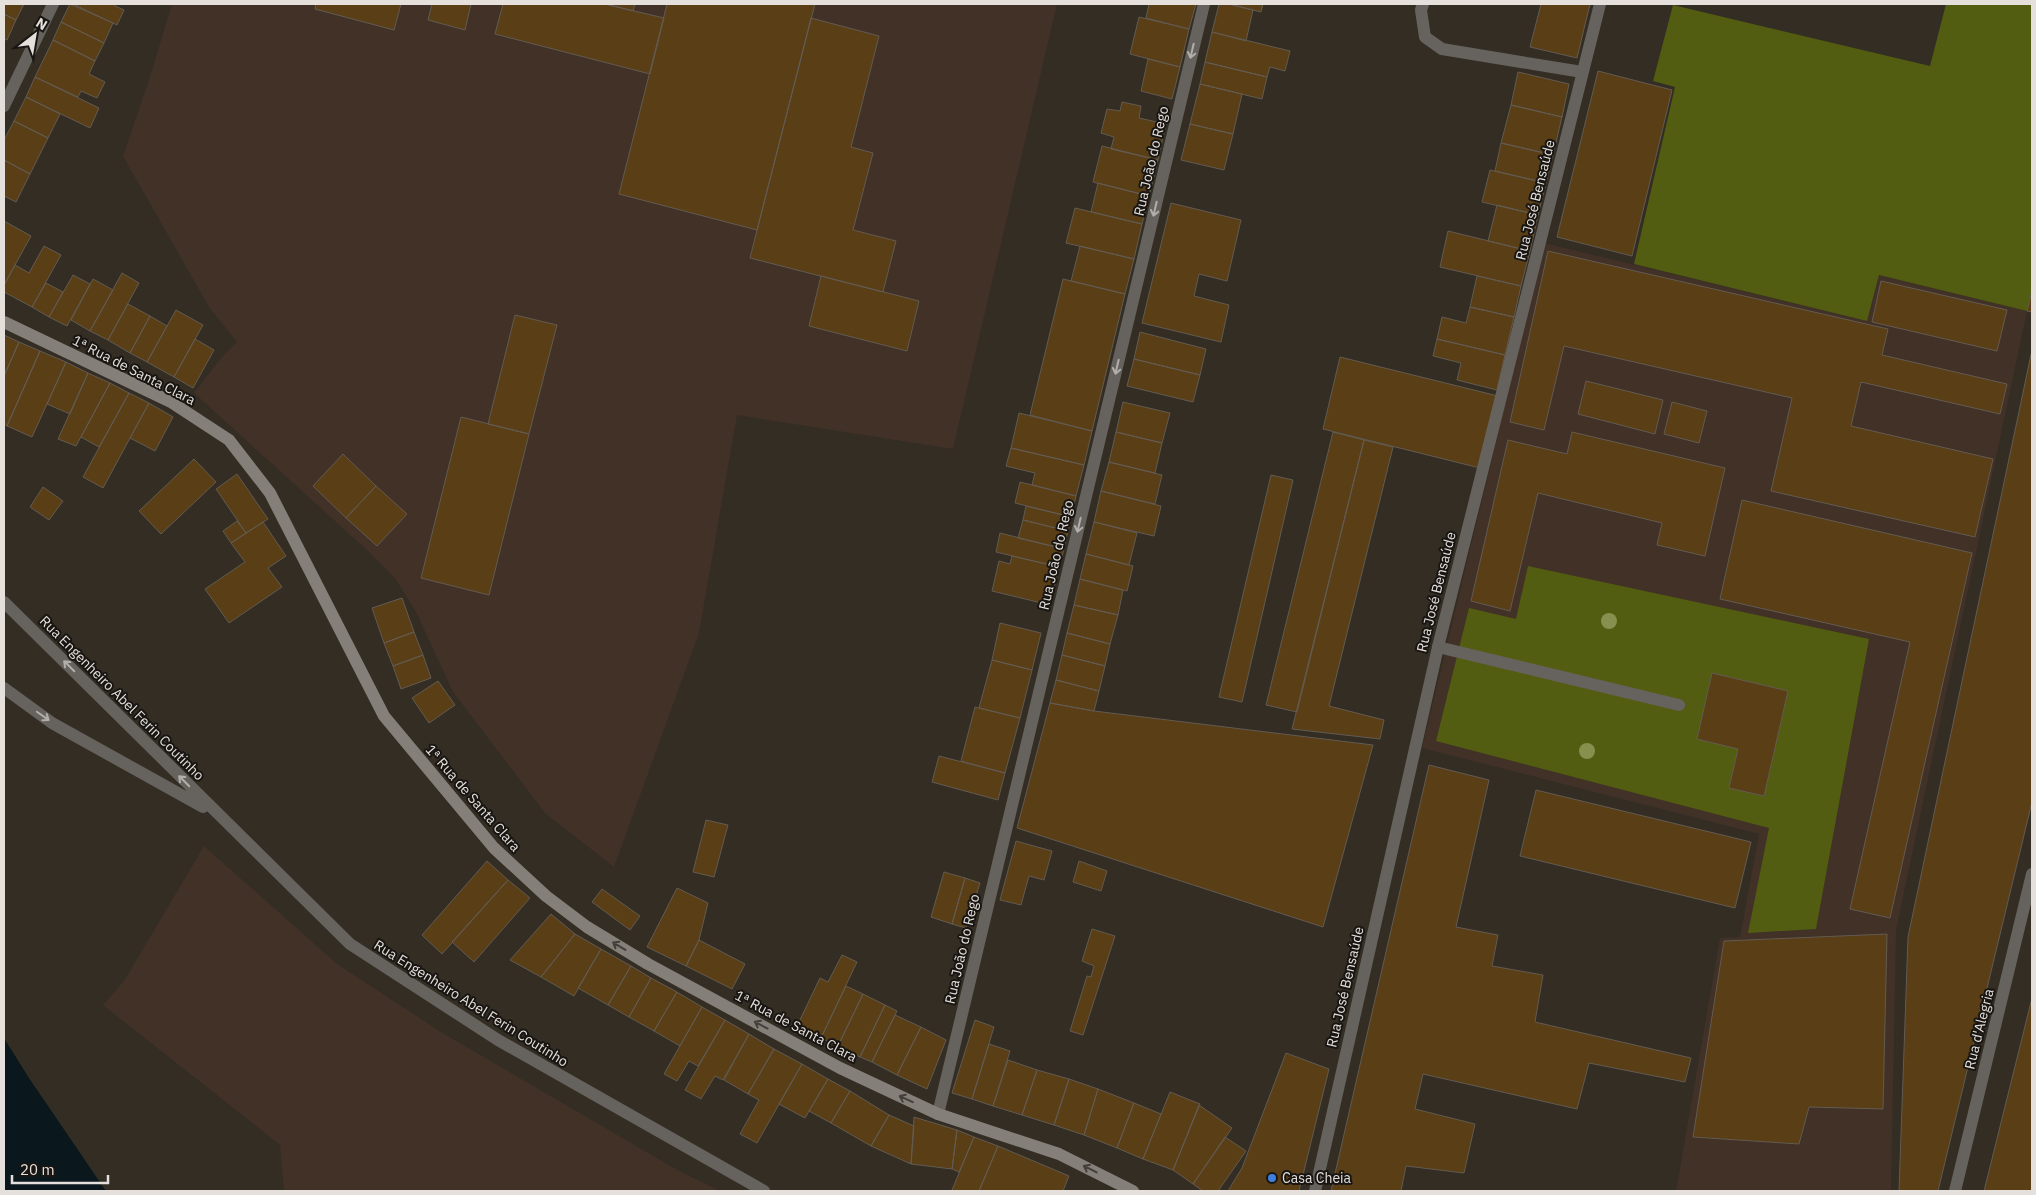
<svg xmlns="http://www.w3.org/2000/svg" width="2036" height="1195" font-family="'IBM Plex Sans',sans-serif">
  <rect width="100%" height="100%" fill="#332d24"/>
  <path fill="#423127" d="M172,4H1057L953,449L737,415L699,633L614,867L545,813L453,692L416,612L395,578L368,551L194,393L222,357L237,342L209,307L123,156L148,83Z
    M1544,243L1867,321L1879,275L2027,311L1896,930L1891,1191H1676L1720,938L1740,937L1759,834L1422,748Z
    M204,846L337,964L441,1032L679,1171L720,1191H284L280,1145L103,1005L124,981Z"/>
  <path fill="#525d11" d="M1946,4H2032V291L2027,311L1879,275L1867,321L1634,264L1675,87L1653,81L1673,5L1930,66Z
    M1528,566L1869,639L1816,929L1748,933L1769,828L1436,741L1469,608L1516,619Z"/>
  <path fill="#0a181d" d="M4,1038L106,1191H4Z"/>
  <path fill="#332d24" d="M4,1036L6,1037L108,1191L104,1188L29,1078L4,1038Z"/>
  <path fill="#593e16" stroke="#635b52" d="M4,4H24L16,20L4,14Z
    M70,4L113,23L104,43L61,22Z
    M73,4H116L115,6L124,10L117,25Z
    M316,4H401L394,30L315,9Z
    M432,4H471L465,30L428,20Z
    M503,4H605L664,18L650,74L495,34Z
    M605,4H635L633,11Z
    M667,4H815L757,230L619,194Z
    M1149,4H1196L1189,29L1146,18Z
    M1219,4H1229L1253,10L1246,41L1212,32Z
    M1229,4H1263L1261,12Z
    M1541,4H1590L1577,58L1530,47Z
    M4,14L16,20L7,40L4,39Z
    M1139,17L1189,29L1180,67L1130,54Z
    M811,18L879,36L851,147L873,153L853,230L896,241L883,292L750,258Z
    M61,22L104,43L95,61L53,40Z
    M1212,32L1290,51L1285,71L1270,67L1267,77L1205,62Z
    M53,40L95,61L89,74L105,82L97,98L81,91L78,97L35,77Z
    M1148,59L1180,67L1172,99L1141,91Z
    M1205,62L1267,77L1262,99L1200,84Z
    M1598,71L1672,90L1632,256L1557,237Z
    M1518,72L1569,84L1562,117L1511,105Z
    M35,77L99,108L90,128L26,97Z
    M1200,84L1242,94L1233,134L1190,124Z
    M26,97L60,114L48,138L14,121Z
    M1122,102L1141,106L1139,118L1166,124L1158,160L1111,149L1114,137L1101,133L1107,109L1120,111Z
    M1511,105L1562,117L1553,155L1501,143Z
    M14,121L48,138L30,174L4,160V140Z
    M1190,124L1233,134L1224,170L1181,160Z
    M1501,143L1553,155L1546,183L1495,171Z
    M1102,146L1158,160L1149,196L1093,182Z
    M4,160L30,174L16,202L4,196Z
    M1490,170L1546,183L1538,215L1482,202Z
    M1098,183L1149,196L1142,224L1091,212Z
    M1171,203L1241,220L1227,281L1199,274L1194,296L1229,305L1221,342L1142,323Z
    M1497,205L1538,215L1530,251L1488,241Z
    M1075,208L1142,224L1134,259L1066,243Z
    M4,221L31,236L4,285Z
    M1448,231L1530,251L1521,286L1440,267Z
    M44,246L61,255L32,307L4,292V285L15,265L29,273Z
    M1080,246L1134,259L1125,294L1071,281Z
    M1548,251L1888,329L1882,355L2007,384L2000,414L1861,382L1851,426L1993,459L1975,537L1771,491L1792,398L1564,346L1544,430L1510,422Z
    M122,273L139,283L108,340L90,331Z
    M73,275L90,284L67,326L49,317Z
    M821,276L919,301L907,351L809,326Z
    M1477,276L1521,286L1514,317L1470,307Z
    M93,279L113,290L90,331L71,320Z
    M1063,279L1125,294L1092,431L1030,415Z
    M1881,281L2007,310L1997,351L1872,322Z
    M46,283L63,292L49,317L32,307Z
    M2032,291V312L2027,311Z
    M128,304L150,316L130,353L108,340Z
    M1470,307L1514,317L1505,355L1437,339L1442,317L1466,323Z
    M176,310L203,325L174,377L147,362Z
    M515,315L557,325L529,434L488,424Z
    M150,316L167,326L147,362L130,353Z
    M1140,332L1206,349L1200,375L1134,359Z
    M4,335L19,342L4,376Z
    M195,339L214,350L193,388L174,377Z
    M1437,339L1505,355L1497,390L1457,380L1461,363L1433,356Z
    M19,342L40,351L7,426L4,424V376Z
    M2032,350V802L1938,1191H1899L1908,937Z
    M40,351L66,362L32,437L7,426Z
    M1340,357L1498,396L1480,468L1323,429Z
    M1134,359L1200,375L1193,402L1127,386Z
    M66,362L88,373L70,414L47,404Z
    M88,373L110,383L76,446L58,439Z
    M1586,381L1663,400L1655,434L1578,414Z
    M110,383L129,393L99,447L81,437Z
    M129,393L149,403L103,488L83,477Z
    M1123,402L1170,413L1162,443L1116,432Z
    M1672,402L1707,411L1699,443L1664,434Z
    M149,403L173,417L155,451L130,438Z
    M1019,413L1092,431L1084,465L1011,448Z
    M461,417L529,434L489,595L421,578Z
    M1116,432L1162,443L1155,473L1109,462Z
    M1333,432L1364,440L1297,712L1266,705Z
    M1572,432L1725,468L1705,556L1657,545L1662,523L1538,493L1510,611L1471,601L1508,440L1567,454Z
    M1364,440L1393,447L1329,706L1384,720L1380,739L1292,729Z
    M1011,448L1084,465L1076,496L1032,485L1035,473L1006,466Z
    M343,454L376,486L346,518L313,486Z
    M194,459L216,482L161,534L139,511Z
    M1109,462L1162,475L1155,504L1101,491Z
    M237,474L268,519L246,533L216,489Z
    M1271,475L1293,480L1242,702L1219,697Z
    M1020,482L1076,496L1071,517L1015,503Z
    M376,486L407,514L377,546L346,518Z
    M43,487L63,501L49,520L30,507Z
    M1101,491L1161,506L1154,536L1094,522Z
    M1742,500L1972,553L1890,918L1850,909L1910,642L1720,599Z
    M1026,506L1071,517L1068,531L1023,520Z
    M1023,520L1068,531L1064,549L1018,538Z
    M237,521L246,533L231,543L223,531Z
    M263,522L286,556L268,568L282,587L229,623L205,589L245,562L231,543Z
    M1094,522L1137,533L1129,565L1086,554Z
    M1000,533L1064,549L1059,567L996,552Z
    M1086,554L1133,566L1127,591L1080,579Z
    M1012,556L1059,567L1050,605L992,591L999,561L1010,564Z
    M1080,579L1123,590L1118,615L1074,605Z
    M402,598L414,632L384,643L372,608Z
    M1074,605L1118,615L1110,644L1067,633Z
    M1000,623L1041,633L1032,670L992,660Z
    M414,632L423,655L393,666L384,643Z
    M1067,633L1110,644L1105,666L1062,655Z
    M423,655L431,678L401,689L393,666Z
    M1062,655L1105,666L1099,691L1056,680Z
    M992,660L1032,670L1020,718L979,708Z
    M1712,673L1788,691L1764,796L1729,788L1738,749L1697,739Z
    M1056,680L1099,691L1094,711L1050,703Z
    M438,681L455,705L429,723L412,698Z
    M1050,703L1094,711L1373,745L1323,927L1017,828Z
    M975,707L1020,718L1005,773L961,761Z
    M939,756L1005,773L998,800L932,782Z
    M1429,765L1489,780L1456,927L1498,935L1492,966L1543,975L1535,1022L1691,1058L1685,1082L1589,1063L1577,1109L1423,1074L1415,1109L1475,1124L1464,1173L1406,1166L1401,1191H1331Z
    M1536,790L1751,842L1735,908L1520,856Z
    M706,820L728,825L714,877L693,872Z
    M1016,841L1052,851L1044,880L1029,876L1021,905L1000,900Z
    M487,861L508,880L442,954L422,935Z
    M1079,861L1107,871L1101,891L1073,882Z
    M944,872L965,878L952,924L931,917Z
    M965,878L980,883L966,928L952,924Z
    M508,880L530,898L474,962L452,942Z
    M677,888L708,903L699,940L686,966L647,947Z
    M602,889L640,916L630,930L592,902Z
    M551,914L575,934L541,977L510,960Z
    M1092,929L1115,936L1083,1035L1070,1031L1087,976L1091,977L1094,966L1082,961Z
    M575,934L601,949L574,996L541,977Z
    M1887,934L1883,1109L1809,1107L1799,1144L1693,1137L1724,941Z
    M699,940L745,964L732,989L686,966Z
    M601,949L631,966L608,1005L578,988Z
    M842,955L857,962L821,1038L797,1026L820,978L828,982Z
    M631,966L651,978L629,1017L608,1005Z
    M651,978L677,992L654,1031L629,1017Z
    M846,986L863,994L838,1046L821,1038Z
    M677,992L702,1007L680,1046L654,1031Z
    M863,994L885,1005L860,1057L838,1046Z
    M2032,998V1191H1984Z
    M885,1005L897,1011L872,1062L860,1057Z
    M702,1007L725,1020L698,1066L689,1061L677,1081L664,1074Z
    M895,1015L921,1027L897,1075L872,1062Z
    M725,1020L749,1034L723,1080L715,1076L701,1099L685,1090Z
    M975,1020L994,1027L972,1099L952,1093Z
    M921,1027L946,1040L927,1089L897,1075Z
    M749,1034L774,1049L748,1094L724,1080Z
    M989,1044L1010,1051L993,1106L972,1099Z
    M774,1049L802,1064L757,1143L740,1134L759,1100L748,1094Z
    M1286,1053L1329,1069L1299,1191H1228L1242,1168Z
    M1008,1060L1037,1070L1022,1115L993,1106Z
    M802,1064L828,1079L805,1118L779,1104Z
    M1037,1070L1069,1079L1054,1125L1022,1115Z
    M828,1079L850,1091L831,1123L809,1111Z
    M1069,1079L1098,1089L1084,1135L1054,1125Z
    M1098,1089L1134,1103L1117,1148L1084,1135Z
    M850,1091L889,1115L871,1146L831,1123Z
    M1170,1092L1200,1104L1173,1170L1143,1159Z
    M1134,1103L1161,1114L1143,1159L1117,1148Z
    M1199,1105L1232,1128L1193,1184L1173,1170Z
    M889,1115L914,1126L911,1164L871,1146Z
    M914,1117L957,1130L952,1169L911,1164Z
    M957,1130L974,1137L959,1172L952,1169Z
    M974,1137L998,1146L979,1191H955L952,1190Z
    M1225,1137L1246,1151L1218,1191H1203L1193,1184Z
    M998,1146L1069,1176L1063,1191H979Z"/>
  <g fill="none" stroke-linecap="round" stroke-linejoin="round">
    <path stroke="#66625e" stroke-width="12" d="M1423,4L1421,10L1425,37L1442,49L1582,72
      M1438,647L1679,705"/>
    <path stroke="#66625e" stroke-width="12" d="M4,106L53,4
      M4,602L350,944L498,1040L764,1191
      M4,688L52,723L203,807
      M938,1114L1204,4
      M1315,1191L1438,647L1600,4
      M1955,1191L2032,874"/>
    <path stroke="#857f79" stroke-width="12" d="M4,322L171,402L229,440L270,493L384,716L494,848L546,896L587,927L648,964L840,1068L938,1114L1059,1154L1133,1191"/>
  </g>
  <g fill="#87904e">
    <circle cx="1609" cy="621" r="8"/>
    <circle cx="1587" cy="751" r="8"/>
  </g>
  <defs><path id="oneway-shaft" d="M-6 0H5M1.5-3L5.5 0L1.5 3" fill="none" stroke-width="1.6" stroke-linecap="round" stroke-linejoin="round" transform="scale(1.25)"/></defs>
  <g stroke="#b2aea9">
    <use href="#oneway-shaft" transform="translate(1192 51) rotate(103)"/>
    <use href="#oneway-shaft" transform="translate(1155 209) rotate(103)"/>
    <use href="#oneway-shaft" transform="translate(1117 367) rotate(103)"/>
    <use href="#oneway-shaft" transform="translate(1079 525) rotate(103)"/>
    <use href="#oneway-shaft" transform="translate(69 666) rotate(-135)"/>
    <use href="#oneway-shaft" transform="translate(43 716) rotate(35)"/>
    <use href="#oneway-shaft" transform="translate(184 781) rotate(-135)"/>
  </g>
  <g stroke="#443f3b">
    <use href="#oneway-shaft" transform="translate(619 946) rotate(-149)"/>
    <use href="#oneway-shaft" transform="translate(761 1025) rotate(-152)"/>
    <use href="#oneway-shaft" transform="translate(906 1099) rotate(-155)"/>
    <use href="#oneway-shaft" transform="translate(1090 1169) rotate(-153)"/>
  </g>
  <circle fill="#3f7fe0" stroke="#181512" stroke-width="2" cx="1272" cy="1178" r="5"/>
  <g text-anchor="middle" stroke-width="4" stroke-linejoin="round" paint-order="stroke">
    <g font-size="14" fill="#e5e0db" stroke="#181512">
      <text transform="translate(1151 161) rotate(-77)" y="5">Rua João do Rego</text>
      <text transform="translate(1535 200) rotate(-76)" y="5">Rua José Bensaúde</text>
      <text transform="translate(134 370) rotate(27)" y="5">1ª Rua de Santa Clara</text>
      <text transform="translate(1056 555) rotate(-77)" y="5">Rua João do Rego</text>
      <text transform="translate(1436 592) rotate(-76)" y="5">Rua José Bensaúde</text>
      <text transform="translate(122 698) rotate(45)" y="5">Rua Engenheiro Abel Ferin Coutinho</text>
      <text transform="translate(473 798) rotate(49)" y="5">1ª Rua de Santa Clara</text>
      <text transform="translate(962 949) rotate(-77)" y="5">Rua João do Rego</text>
      <text transform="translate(1345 987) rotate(-77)" y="5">Rua José Bensaúde</text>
      <text transform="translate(471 1003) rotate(32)" y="5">Rua Engenheiro Abel Ferin Coutinho</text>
      <text transform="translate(796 1026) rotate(28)" y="5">1ª Rua de Santa Clara</text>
      <text transform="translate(1979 1029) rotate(-76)" y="5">Rua d'Alegria</text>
    </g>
    <g font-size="14" fill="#e5e0db" stroke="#181512" text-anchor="start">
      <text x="1282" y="1183">Casa Cheia</text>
    </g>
  </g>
  <rect width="2036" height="1195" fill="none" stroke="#e5e0db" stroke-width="10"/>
  <g transform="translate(35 35) rotate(31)" stroke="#181512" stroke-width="4" paint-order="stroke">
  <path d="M0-4L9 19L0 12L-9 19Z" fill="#e5e0db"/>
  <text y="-8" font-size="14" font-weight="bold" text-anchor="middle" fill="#e5e0db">N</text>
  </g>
  <path d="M12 1175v8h96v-8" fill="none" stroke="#e5e0db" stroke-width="2.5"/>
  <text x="20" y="1175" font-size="15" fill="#e5e0db" stroke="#181512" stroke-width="4" paint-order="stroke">20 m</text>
</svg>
